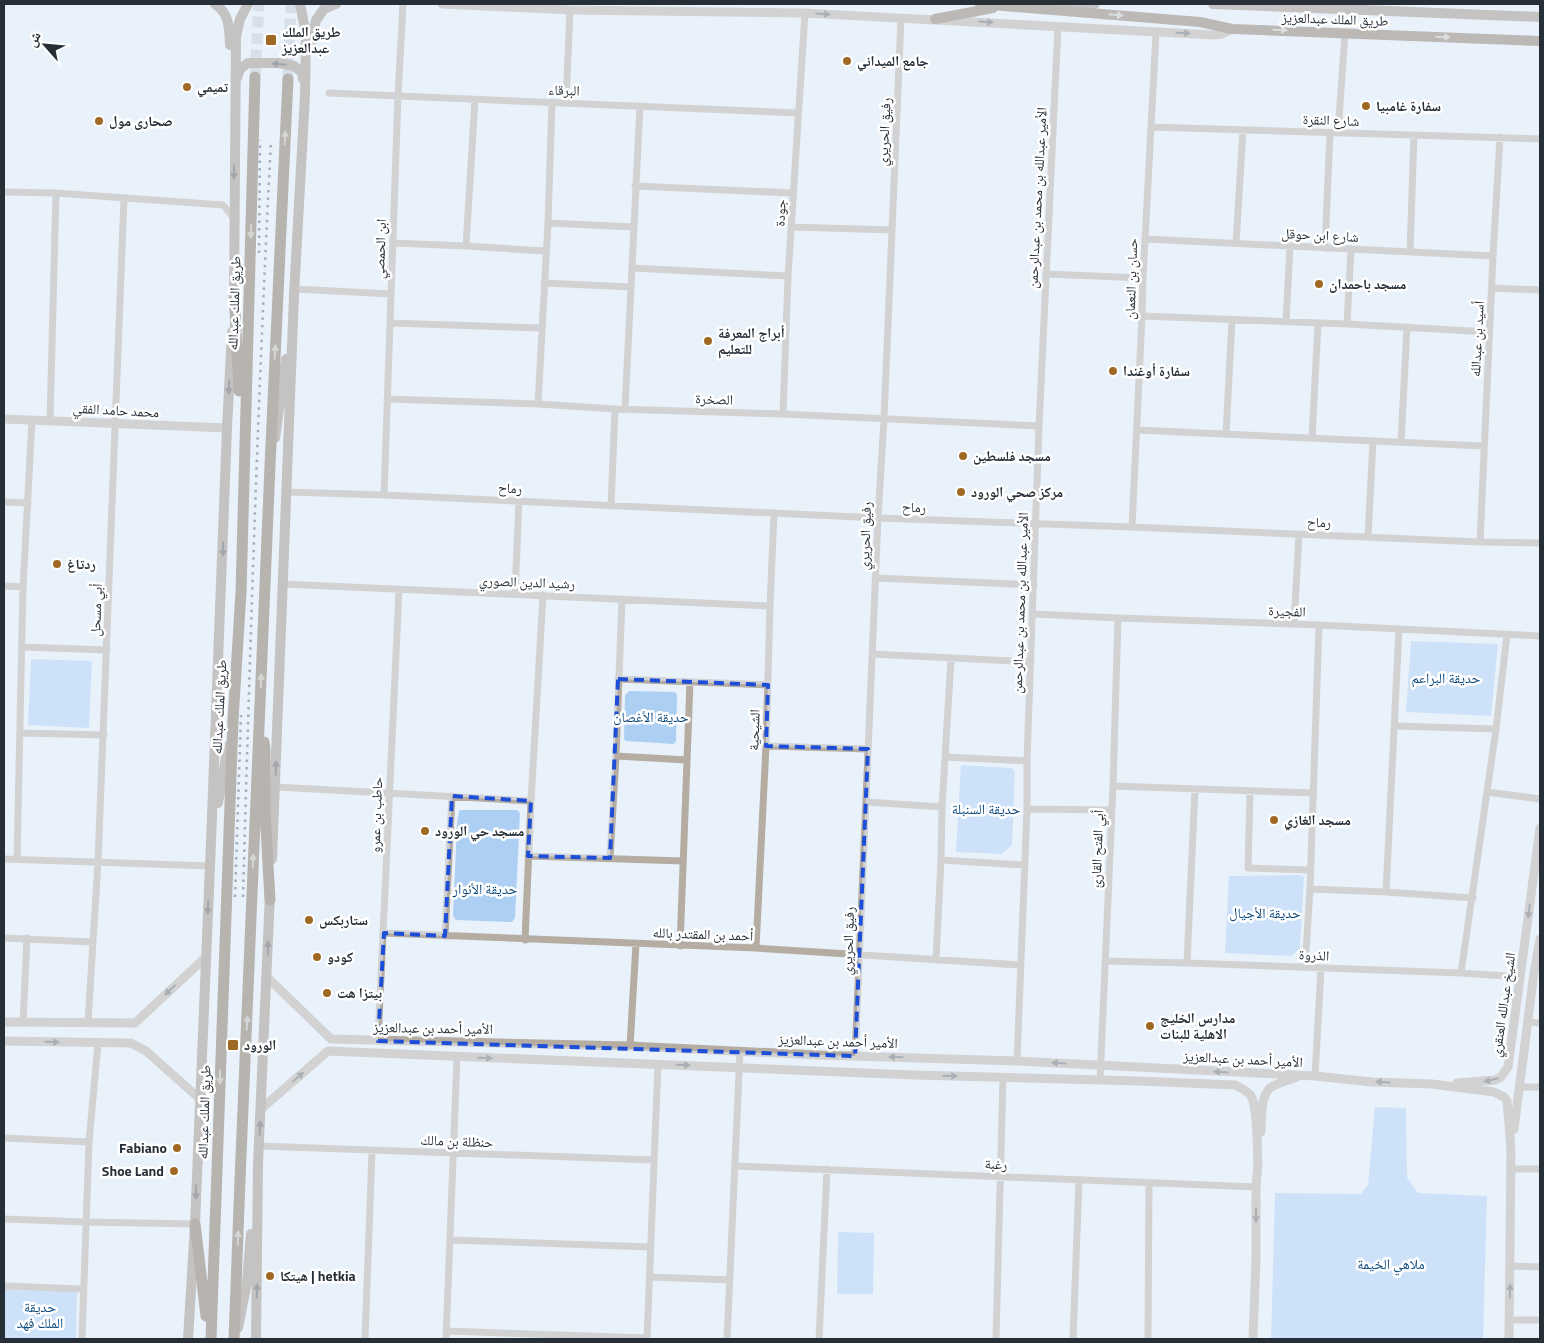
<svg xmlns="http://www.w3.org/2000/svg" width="1544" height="1343" font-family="'Titillium Web','Noto Naskh Arabic',sans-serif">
  <rect width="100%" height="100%" fill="#e9f2fb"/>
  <path fill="#accff3" d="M1411,641L1498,644L1491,716L1406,712Z
    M31,659L92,661L89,728L28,725Z
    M629,691L675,692L677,695L676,741L674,744L626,741L624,739L625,695Z
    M961,765L1012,768L1015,772L1012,845L1002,854L956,852Z
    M461,810H517L520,813L515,918L512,922L456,920L453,916L457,824L459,811Z
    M1299,875L1304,877L1300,949L1291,956L1225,953L1229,876Z
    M1375,1107L1406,1108L1407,1177L1418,1193L1487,1196L1483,1339H1271L1275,1193L1361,1194L1368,1185Z
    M838,1232L874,1233L873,1294H837Z
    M4,1290L77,1291L76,1339H4Z"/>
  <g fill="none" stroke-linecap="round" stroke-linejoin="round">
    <path stroke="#c2cbd4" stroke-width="11" stroke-dasharray="11 5.5" stroke-linecap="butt" d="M255,77L259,4
      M288,79L291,4"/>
    <path stroke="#b5aca2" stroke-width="7" d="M329,93L797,113
      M566,102L570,10
      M1151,127L1540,139
      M1338,133L1345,33
      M635,186L793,193
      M4,192L56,193L223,205L233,217
      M548,223L633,227
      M792,227L892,230
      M1146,239L1493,256
      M393,243L466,246L545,251
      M1236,243L1243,130
      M466,246L475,100
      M1325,248L1330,133
      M1410,252L1414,135
      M632,268L788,276
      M1046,274L1143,278
      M544,283L631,287
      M1492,288L1540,290
      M295,289L391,294
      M1142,316L1347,324L1489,332
      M1286,322L1290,246
      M390,323L541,328
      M1347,324L1351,249
      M387,399L538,404L615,409L783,414L1039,426
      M538,404L548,223L552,102
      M625,408L640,106
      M783,414L788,276L805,13
      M50,420L56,193
      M1137,430L1483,446
      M1226,434L1232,320
      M1312,438L1318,324
      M1401,442L1407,327
      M287,492L384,495L878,518L1132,527L1480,542L1540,543
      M384,495L398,96L403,4
      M4,502L28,503
      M611,506L615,409
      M1132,527L1142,316L1143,278L1156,33
      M1368,537L1373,441
      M1480,542L1493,256L1500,137
      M876,578L1034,585
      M283,584L770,606
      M4,586L23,587
      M515,594L519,501
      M1033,614L1118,618L1319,625L1540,636
      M1294,624L1299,534
      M22,647L107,650
      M872,654L1031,662
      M618,679L768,685
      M1395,726L1496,729
      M20,733L104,735
      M766,746L868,749
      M616,756L687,760
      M945,757L1027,761
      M1113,786L1313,793
      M276,787L531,801
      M1250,792L1248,868L1310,870
      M1487,792L1540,799
      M866,802L942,807
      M1027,809L1111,810
      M528,856L683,861
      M610,858L616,756L622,599
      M4,859L210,866
      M17,859L23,587L32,420
      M941,860L1024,865
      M1310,889L1386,892L1473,898
      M1386,892L1399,629
      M384,933L756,948L1020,965
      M445,936L452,796
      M4,938L93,942
      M525,940L531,801L543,595
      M680,946L690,682
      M756,948L766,746L770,606L774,513
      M936,960L941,860L942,807L951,659
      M1105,961L1187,963L1461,973L1521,977
      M1187,963L1195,789
      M1305,967L1310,889L1319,625
      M1461,973L1496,729L1507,635
      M88,1022L98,862L124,198
      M1527,1022L1540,1023
      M23,1023L27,938
      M378,1041L399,590
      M630,1046L636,944
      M855,1056L878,518L884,419L901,18
      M1017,1061L1027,809V761L1039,426L1058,26
      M1315,1076L1321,969
      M1100,1080L1113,786L1118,618
      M1519,1087H1540
      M4,1138L89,1142
      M259,1146L654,1160
      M735,1166L1256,1187
      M1511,1169H1540
      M4,1219L85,1222L195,1224
      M450,1240L651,1247
      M1511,1266L1540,1267
      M650,1277L730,1280
      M4,1286L84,1289
      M1510,1320H1540
      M447,1331L647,1338
      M82,1339L89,1142L98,1043
      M365,1339L372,1151
      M446,1339L457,1057
      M647,1339L658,1064
      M727,1339L740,1051
      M819,1339L827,1169
      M996,1339L1003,1077
      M1073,1339L1079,1180
      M1148,1339L1149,1183"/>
    <path stroke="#b5aca2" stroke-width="9" d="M442,4L570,10L805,13L1213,35L1222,34L1232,29
      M4,419L227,428
      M267,977L331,1039L630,1046L817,1055L1017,1061L1315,1076L1372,1082L1432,1084L1494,1092L1504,1097L1507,1101L1511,1149L1509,1339
      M4,1022L135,1023L206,957
      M4,1041L131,1043L146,1051L200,1099
      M1457,1083L1495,1080L1501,1077L1508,1067L1540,828
      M261,1109L328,1051L914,1075L1139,1081L1235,1085C1241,1088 1247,1090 1251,1096C1258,1108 1257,1150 1258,1166
      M1514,1129L1534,973L1540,939
      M1261,1132C1262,1119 1260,1097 1270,1088C1277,1083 1289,1080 1297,1077
      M1253,1339L1256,1259V1187L1258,1162"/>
    <path stroke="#988a7b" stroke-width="10" d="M215,4C230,14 229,28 230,45
      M1213,4L1540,17
      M1062,8L1095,4
      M311,45L316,20L324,9L336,4
      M237,78L240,69L248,63H279L294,66L302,72L303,79
      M234,298L236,36L240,19L248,4
      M275,438L286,359
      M218,803L228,746
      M272,859L294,295L305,95L306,34L300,4
      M238,1328L247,1282L251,1234
      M188,1339L195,1224L211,842L227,428L232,332
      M256,1339L258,1164L270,893"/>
    <path stroke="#837260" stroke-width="10" d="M980,4L1200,22L1232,29L1540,41
      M935,19L993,8"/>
    <path stroke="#7a6854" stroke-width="11" d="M234,290L239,391
      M264,742L265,749V810L270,900
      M195,1224L206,1316
      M211,1339L233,720L241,592L255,77
      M234,1339L240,1180L270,466L288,79"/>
    <path stroke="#535b64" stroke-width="2.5" stroke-dasharray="2.5 5" stroke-linecap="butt" d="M259,253L260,140
      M235,897L241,715
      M243,897C250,645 258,392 271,140"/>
  </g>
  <defs><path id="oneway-solid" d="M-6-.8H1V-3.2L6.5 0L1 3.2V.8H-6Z" transform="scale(1.25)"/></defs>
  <g fill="#5f6062">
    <use href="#oneway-solid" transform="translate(823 14) rotate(3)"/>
    <use href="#oneway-solid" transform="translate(986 22) rotate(3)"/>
    <use href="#oneway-solid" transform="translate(1183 33) rotate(2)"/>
    <use href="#oneway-solid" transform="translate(1529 911) rotate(97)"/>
    <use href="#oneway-solid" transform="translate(170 990) rotate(137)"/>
    <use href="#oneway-solid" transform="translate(52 1042) rotate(1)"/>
    <use href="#oneway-solid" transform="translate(896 1057) rotate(-178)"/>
    <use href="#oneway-solid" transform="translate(485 1058) rotate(2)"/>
    <use href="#oneway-solid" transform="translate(1059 1063) rotate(-177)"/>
    <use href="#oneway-solid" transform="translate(683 1065) rotate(2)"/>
    <use href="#oneway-solid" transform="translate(1221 1072) rotate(-177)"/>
    <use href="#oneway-solid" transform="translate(950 1076) rotate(1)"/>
    <use href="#oneway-solid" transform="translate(298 1077) rotate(-41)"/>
    <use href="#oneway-solid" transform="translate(1491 1080) rotate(167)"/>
    <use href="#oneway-solid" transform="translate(1383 1082) rotate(-177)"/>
    <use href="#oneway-solid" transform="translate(1256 1215) rotate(90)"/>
    <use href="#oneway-solid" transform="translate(1510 1291) rotate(-89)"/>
  </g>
  <g fill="#cdc7bf">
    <use href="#oneway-solid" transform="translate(1116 15) rotate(5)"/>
    <use href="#oneway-solid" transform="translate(1280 30) rotate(2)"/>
    <use href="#oneway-solid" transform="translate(1443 37) rotate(2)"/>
  </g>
  <g fill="#484a4b">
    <use href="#oneway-solid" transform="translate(279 64) rotate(-175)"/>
    <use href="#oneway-solid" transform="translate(234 172) rotate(91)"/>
    <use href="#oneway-solid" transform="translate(229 387) rotate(93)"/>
    <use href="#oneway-solid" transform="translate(223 549) rotate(91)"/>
    <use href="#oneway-solid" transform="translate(276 768) rotate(-88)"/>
    <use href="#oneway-solid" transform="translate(208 907) rotate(93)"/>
    <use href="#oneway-solid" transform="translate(268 948) rotate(-88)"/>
    <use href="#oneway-solid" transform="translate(260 1128) rotate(-87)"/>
    <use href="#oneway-solid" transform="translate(196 1192) rotate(92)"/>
    <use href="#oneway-solid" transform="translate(257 1291) rotate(-89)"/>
  </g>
  <g fill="#bcb4aa">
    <use href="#oneway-solid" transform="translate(285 138) rotate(-87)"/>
    <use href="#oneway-solid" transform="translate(251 231) rotate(92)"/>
    <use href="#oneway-solid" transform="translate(275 352) rotate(-87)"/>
    <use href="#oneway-solid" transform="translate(261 681) rotate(-88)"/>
    <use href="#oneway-solid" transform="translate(253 861) rotate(-88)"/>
    <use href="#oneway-solid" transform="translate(247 1023) rotate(-87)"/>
    <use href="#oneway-solid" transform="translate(220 1077) rotate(92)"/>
    <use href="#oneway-solid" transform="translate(238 1238) rotate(-88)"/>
  </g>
  <path d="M0 0H1544V1343H0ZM618,679L768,685L766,746L868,749L855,1056L378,1041L384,933L445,936L452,796L531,801L528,856L610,858Z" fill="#e9f2fb" fill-opacity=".55" fill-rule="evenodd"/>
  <path fill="none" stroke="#1d4ed8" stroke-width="4" stroke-dasharray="10 6" stroke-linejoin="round" d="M618,679L768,685L766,746L868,749L855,1056L378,1041L384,933L445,936L452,796L531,801L528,856L610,858Z"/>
  <g fill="#9f6923" stroke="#fff" stroke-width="2">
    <rect x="265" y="34" width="12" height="12" rx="2.5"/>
    <circle cx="847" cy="61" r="5"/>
    <circle cx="187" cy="87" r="5"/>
    <circle cx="1366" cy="106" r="5"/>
    <circle cx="99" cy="121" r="5"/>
    <circle cx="1319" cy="284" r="5"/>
    <circle cx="708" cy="341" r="5"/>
    <circle cx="1113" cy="371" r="5"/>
    <circle cx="963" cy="456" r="5"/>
    <circle cx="961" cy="492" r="5"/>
    <circle cx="57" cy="564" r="5"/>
    <circle cx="1274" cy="820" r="5"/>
    <circle cx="425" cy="831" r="5"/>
    <circle cx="309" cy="920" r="5"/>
    <circle cx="317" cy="957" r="5"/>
    <circle cx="327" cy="993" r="5"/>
    <circle cx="1150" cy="1026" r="5"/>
    <rect x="227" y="1039" width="12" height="12" rx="2.5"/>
    <circle cx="177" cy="1148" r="5"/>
    <circle cx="174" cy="1171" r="5"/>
    <circle cx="270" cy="1276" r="5"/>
  </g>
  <g text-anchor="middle" stroke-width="5" stroke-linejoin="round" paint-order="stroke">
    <g font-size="14" fill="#262e37" stroke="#fff">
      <text transform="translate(1335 19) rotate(2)" y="5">طريق الملك عبدالعزيز</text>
      <text transform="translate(564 90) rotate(2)" y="5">البرقاء</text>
      <text transform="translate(1331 120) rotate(2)" y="5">شارع النقرة</text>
      <text transform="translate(884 132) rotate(-87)" y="5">رفيق الحريري</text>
      <text transform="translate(1037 198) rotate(-87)" y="5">الأمير عبدالله بن محمد بن عبدالرحمن</text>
      <text transform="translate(780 213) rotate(-88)" y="5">جودة</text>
      <text transform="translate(1320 235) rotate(3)" y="5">شارع ابن حوقل</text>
      <text transform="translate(380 249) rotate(-88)" y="5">ابن الحمصي</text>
      <text transform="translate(1131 279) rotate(-88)" y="5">حسان بن النعمان</text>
      <text transform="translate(234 303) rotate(-88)" y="5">طريق الملك عبدالله</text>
      <text transform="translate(1477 339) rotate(-87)" y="5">أسيد بن عبدالله</text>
      <text transform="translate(714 399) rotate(2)" y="5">الصخرة</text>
      <text transform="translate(116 410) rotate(3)" y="5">محمد حامد الفقي</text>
      <text transform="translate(510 488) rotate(3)" y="5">رماح</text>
      <text transform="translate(914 507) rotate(2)" y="5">رماح</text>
      <text transform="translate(1319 522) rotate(2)" y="5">رماح</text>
      <text transform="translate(865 536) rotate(-88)" y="5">رفيق الحريري</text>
      <text transform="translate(527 582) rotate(2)" y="5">رشيد الدين الصوري</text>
      <text transform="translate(1020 603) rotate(-88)" y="5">الأمير عبدالله بن محمد بن عبدالرحمن</text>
      <text transform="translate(96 610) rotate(-88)" y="5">أبي مسحل</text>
      <text transform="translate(1287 611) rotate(2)" y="5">الفجيرة</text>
      <text transform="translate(219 707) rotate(-87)" y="5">طريق الملك عبدالله</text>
      <text transform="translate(754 730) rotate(-88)" y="5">الشيحية</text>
      <text transform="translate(376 815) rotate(-88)" y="5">حاطب بن عمرو</text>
      <text transform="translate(1097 849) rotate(-88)" y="5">أبي الفتح القارئ</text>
      <text transform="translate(703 934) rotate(2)" y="5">أحمد بن المقتدر بالله</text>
      <text transform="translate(848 941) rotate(-88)" y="5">رفيق الحريري</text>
      <text transform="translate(1314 955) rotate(3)" y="5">الذروة</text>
      <text transform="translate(1503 1005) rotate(-82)" y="5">الشيخ عبدالله العنقري</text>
      <text transform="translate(433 1028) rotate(1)" y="5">الأمير أحمد بن عبدالعزيز</text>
      <text transform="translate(838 1041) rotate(2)" y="5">الأمير أحمد بن عبدالعزيز</text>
      <text transform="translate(1243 1059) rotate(3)" y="5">الأمير أحمد بن عبدالعزيز</text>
      <text transform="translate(204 1112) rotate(-88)" y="5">طريق الملك عبدالله</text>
      <text transform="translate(457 1141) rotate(2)" y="5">حنظلة بن مالك</text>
      <text transform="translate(996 1164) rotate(2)" y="5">رغبة</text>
    </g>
    <g font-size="14" font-weight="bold" fill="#262e37" stroke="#fff" text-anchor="start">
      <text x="282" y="37">طريق الملك<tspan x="282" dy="16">عبدالعزيز</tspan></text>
      <text x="857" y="66">جامع الميداني</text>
      <text x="197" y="92">تمیمي</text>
      <text x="1376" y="111">سفارة غامبيا</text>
      <text x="109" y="126">صحارى مول</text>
      <text x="1329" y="289">مسجد باحمدان</text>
      <text x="718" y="338">أبراج المعرفة<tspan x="718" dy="16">للتعليم</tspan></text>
      <text x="1123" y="376">سفارة أوغندا</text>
      <text x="973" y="461">مسجد فلسطين</text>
      <text x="971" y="497">مركز صحي الورود</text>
      <text x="67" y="569">ردتاغ</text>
      <text x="1284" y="825">مسجد الغازي</text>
      <text x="435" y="836">مسجد حي الورود</text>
      <text x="319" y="925">ستاربكس</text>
      <text x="327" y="962">كودو</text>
      <text x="337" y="998">بيتزا هت</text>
      <text x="1160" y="1023">مدارس الخليج<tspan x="1160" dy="16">الاهلية للبنات</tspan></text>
      <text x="244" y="1050">الورود</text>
      <text x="167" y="1153" text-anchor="end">Fabiano</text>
      <text x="164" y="1176" text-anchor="end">Shoe Land</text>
      <text x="280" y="1281">هيتكا | hetkia</text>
    </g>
    <g font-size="14" fill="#0a487c" stroke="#fff">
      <text x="1446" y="683">حديقة البراعم</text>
      <text x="651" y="722">حديقة الأغصان</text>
      <text x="986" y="814">حديقة السنبلة</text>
      <text x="485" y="894">حديقة الأنوار</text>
      <text x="1265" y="918">حديقة الأجيال</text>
      <text x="1391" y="1269">ملاهي الخيمة</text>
      <text x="40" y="1312">حديقة<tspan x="40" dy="16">الملك فهد</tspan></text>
    </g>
  </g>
  <rect width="1544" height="1343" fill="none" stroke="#262e37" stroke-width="10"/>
  <g transform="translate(45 45) rotate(297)" stroke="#ffffff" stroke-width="4" paint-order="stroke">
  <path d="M0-4L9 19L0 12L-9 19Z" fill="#262e37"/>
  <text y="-8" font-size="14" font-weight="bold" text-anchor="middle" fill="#262e37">ش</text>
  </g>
</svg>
